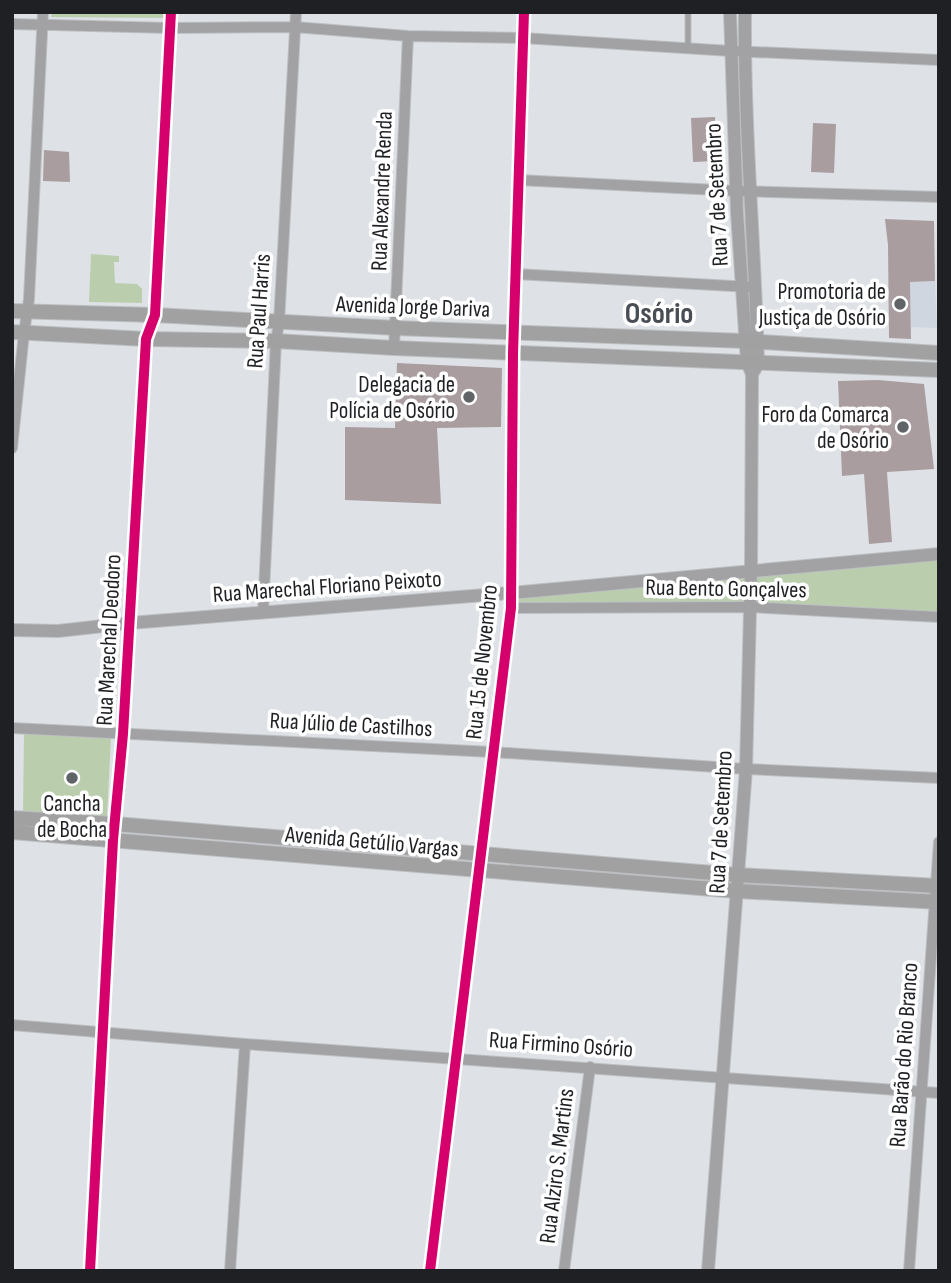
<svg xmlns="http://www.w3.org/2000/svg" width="951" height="1283" font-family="'Sofia Sans Condensed',sans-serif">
  <rect width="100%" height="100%" fill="#dee2e6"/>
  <path fill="#cfd6e0" d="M935,281L937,328L911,327L910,282Z"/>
  <path fill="#baceae" d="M52,12H165V18L51,17Z
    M91,254L119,256V262H114L115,283L137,284L142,289V303L89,302Z
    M939,558V612L756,603L757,575Z
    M747,574L745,604L517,605L518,596Z
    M24,732L111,737L107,817L23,814Z"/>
  <path fill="#a99d9f" d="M715,117L717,161L693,162L691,118Z
    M813,123L836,124L834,173L811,172Z
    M44,150L69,152L70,182L43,181Z
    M885,219L934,221L935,281L910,282L911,339L889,338L888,245Z
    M397,363L502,368L501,427L437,428L441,504L345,500V427L395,428Z
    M878,380L924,384L934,469L887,472L892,542L869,544L864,474L842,476L838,381Z"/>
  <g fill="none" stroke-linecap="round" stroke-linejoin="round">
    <g stroke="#bcbfc2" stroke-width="7">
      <path id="service" d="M688,48V12"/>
    </g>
    <g stroke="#bcbfc2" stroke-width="12">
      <path id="minor" d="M12,24L170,28L295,27L408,36L523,38L731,51L939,60
        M518,180L737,191L939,197
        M516,274L750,287
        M394,348L408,36
        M12,448L24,333L29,299L43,12
        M511,608L748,607L939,617
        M263,612L276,341L279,323L296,12
        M12,728L492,752L746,769L939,778
        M12,1025L245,1044L939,1093
        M90,1271L113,840L123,734L146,339L155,315L171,12
        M230,1271L245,1044
        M564,1271L590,1067
        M909,1271L939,842"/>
    </g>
    <g stroke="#bcbfc2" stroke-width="14">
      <path id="tertiary" d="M745,12C744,129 755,246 758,363L754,371
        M12,630L58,631L130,623L511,593L939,554
        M430,1271L511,608L513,353L524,12
        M708,1271L746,769L751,571L752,374L747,362L737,213L730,12"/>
    </g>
    <g stroke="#bcbfc2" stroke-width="16">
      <path id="secondary" d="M12,311L155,315L396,328L745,341L939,353
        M12,332L146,339L276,341L394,348L939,370
        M12,818L115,824L738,875L939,886
        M12,832L737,891L939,902"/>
    </g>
    <use href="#service" stroke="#a2a1a3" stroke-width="5"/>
    <use href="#minor" stroke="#a2a1a3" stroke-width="10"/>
    <use href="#tertiary" stroke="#a2a1a3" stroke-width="12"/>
    <use href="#secondary" stroke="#a2a1a2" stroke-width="14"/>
    <g stroke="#fff" stroke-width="15">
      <path id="cycleway" d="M90,1271L113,840L123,734L146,339L155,315L171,12
        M430,1271L511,608L513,353L524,12"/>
    </g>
    <use href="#cycleway" stroke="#d6006c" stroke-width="10"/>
  </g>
  <g fill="#616467" stroke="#fff" stroke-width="2.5">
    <circle cx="900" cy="304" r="7"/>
    <circle cx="469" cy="397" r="7"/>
    <circle cx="903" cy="427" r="7"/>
    <circle cx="72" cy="778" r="7"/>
  </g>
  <g text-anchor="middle" stroke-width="7" stroke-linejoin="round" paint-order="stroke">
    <g font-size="23" fill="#1e2023" stroke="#fff">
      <text transform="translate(381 191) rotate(-88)" y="8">Rua Alexandre Renda</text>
      <text transform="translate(716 195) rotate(-93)" y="8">Rua 7 de Setembro</text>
      <text transform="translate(413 306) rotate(2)" y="8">Avenida Jorge Dariva</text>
      <text transform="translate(258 311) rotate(-86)" y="8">Rua Paul Harris</text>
      <text transform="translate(327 586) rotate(-4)" y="8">Rua Marechal Floriano Peixoto</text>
      <text transform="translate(726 588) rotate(1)" y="8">Rua Bento Gonçalves</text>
      <text transform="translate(108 640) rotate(-87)" y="8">Rua Marechal Deodoro</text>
      <text transform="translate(481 662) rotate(-84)" y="8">Rua 15 de Novembro</text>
      <text transform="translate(351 724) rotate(3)" y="8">Rua Júlio de Castilhos</text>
      <text transform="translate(720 822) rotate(-87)" y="8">Rua 7 de Setembro</text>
      <text transform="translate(372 841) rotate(5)" y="8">Avenida Getúlio Vargas</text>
      <text transform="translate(561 1044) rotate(4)" y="8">Rua Firmino Osório</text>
      <text transform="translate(903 1055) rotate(-86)" y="8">Rua Barão do Rio Branco</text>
      <text transform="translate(556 1166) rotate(-83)" y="8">Rua Alziro S. Martins</text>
    </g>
    <g font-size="23" fill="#1e2023" stroke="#fff" text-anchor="end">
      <text x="886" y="299">Promotoria de<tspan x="886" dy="26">Justiça de Osório</tspan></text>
      <text x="455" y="392">Delegacia de<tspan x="455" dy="26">Polícia de Osório</tspan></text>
      <text x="889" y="422">Foro da Comarca<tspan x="889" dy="26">de Osório</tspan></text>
      <text x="72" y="811" text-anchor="middle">Cancha<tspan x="72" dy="26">de Bocha</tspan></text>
    </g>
    <g font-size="30" font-weight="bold" fill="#494e55" stroke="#fff">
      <text x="659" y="323">Osório</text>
    </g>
  </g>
  <rect width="951" height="1283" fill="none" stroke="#1e2023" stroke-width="28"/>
</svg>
